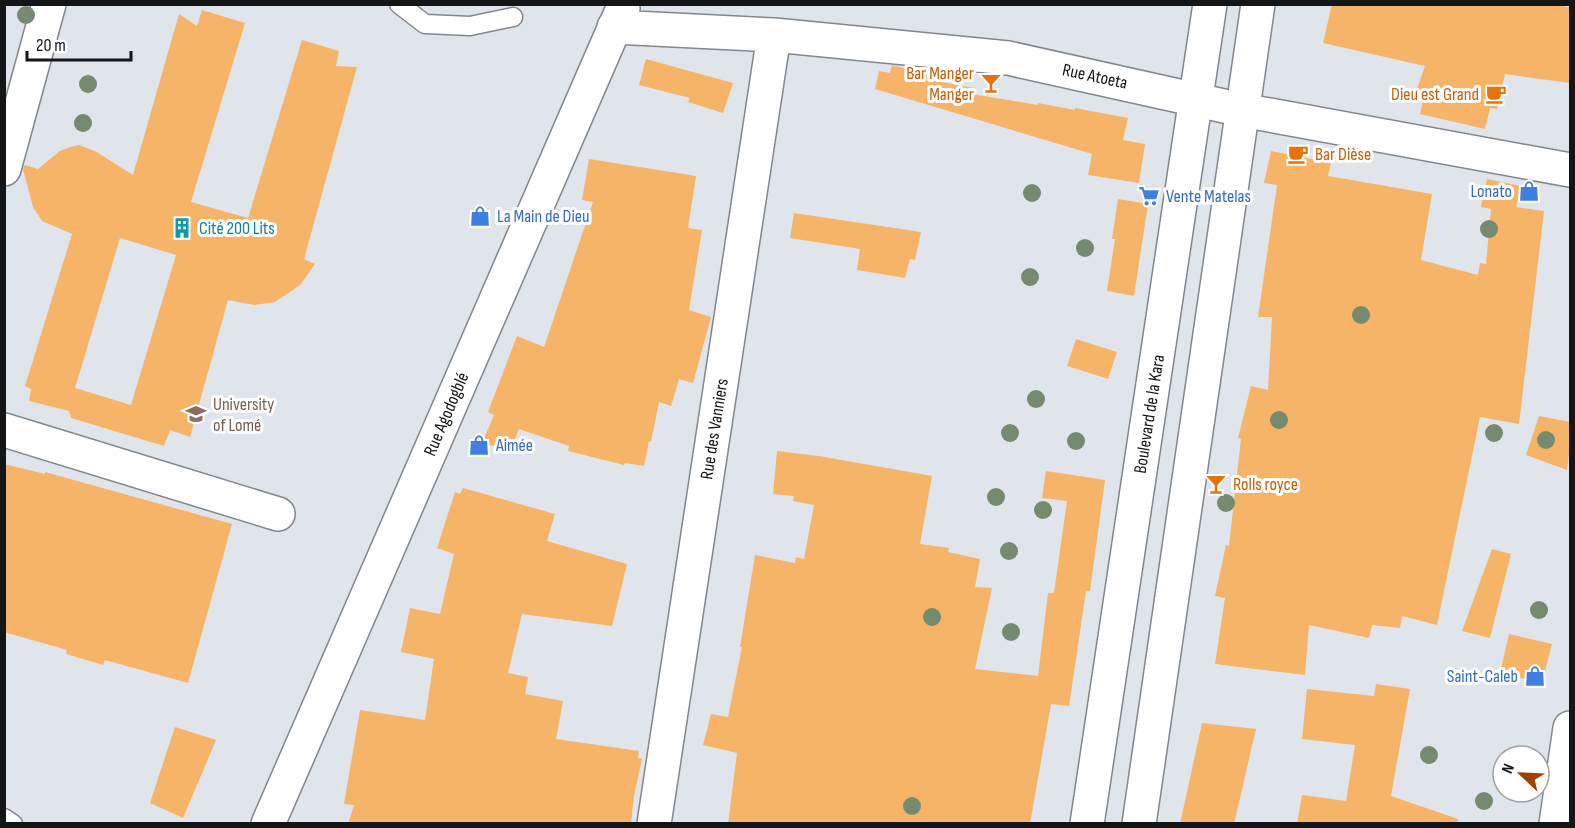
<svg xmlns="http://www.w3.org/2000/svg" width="1575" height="828" font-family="'Sofia Sans Condensed',sans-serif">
  <rect width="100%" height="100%" fill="#dfe5eb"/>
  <path fill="#f6b469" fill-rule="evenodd" d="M1332,4H1565V7H1570V83L1505,74L1497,109L1490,108L1485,129L1420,114L1425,92L1417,89L1425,66L1323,43Z
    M202,10L245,23L191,202L248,218L302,40L339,51L336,66L357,67L304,259L315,264L300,285L275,302L254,305L228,300L190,437L170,430L164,446L71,418L69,411L29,401L31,389L25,386L72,234L42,221L33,207L23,169L25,165L38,169L60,151L70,147L79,145L95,151L133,175L179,14L197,26ZM120,238L176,255L131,405L75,388Z
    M646,59L733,83L723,113L688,102L690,98L639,85Z
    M892,65L932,76L930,80L974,88L972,94L1038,105V103L1075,110V108L1128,118L1123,140L1145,144L1139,183L1088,175L1092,154L875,89L879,71L890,73Z
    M1271,151L1331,163L1328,176L1432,194L1421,260L1478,275L1480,263L1486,264L1491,209L1481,207L1487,179L1521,186L1516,207L1544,211L1519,424L1480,417L1437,625L1402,616L1400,628L1372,625L1369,638L1309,625L1305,675L1215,664L1225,598L1215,596L1226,545L1229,546L1241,439L1238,438L1251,386L1268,390L1272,317H1258L1277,185L1264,183Z
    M589,159L696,176L688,228L702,230L689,310L711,317L693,383L679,379L671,406L659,402L651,442L649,441L644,466L625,463L624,465L568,451L569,446L519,429L510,450L482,443L494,415L488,412L517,336L544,347L593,202L582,200Z
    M1118,199L1148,204L1134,296L1107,291L1115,239H1112Z
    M794,213L921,232L915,260L910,259L905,278L857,270L860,249L790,238Z
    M1076,339L1117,352L1108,379L1067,366Z
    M1539,416L1570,422V447L1567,470L1526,455Z
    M777,451L819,456L932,476L920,544L949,548L948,552L980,559L975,587L992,588L975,669L1038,676L1048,593H1054L1067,501L1042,498L1046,471L1105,480L1090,591H1086L1069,706L1051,704L1030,824H728L737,753L703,745L711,714L728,717L742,647H740L755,555L795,563L796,557L804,559L814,505L793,501L794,496L773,494Z
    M4,464L45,474V472L232,524L188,683L105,660L103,665L66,654L67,650L4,632Z
    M463,488L555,514L547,541L627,564L612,626L522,614L508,673L528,677L525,694L563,701L556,739L639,751L638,758L642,759L634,796L631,824H348L354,805L344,804L360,710L425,720L434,659L401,652L410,608L440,614L454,554L437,548L455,492L460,494Z
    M1492,549L1511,554L1490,638L1462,631Z
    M1509,634L1552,644L1542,683L1500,673Z
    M1376,684L1410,689L1391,796L1458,819L1457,824H1297L1302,795L1346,801L1355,745L1302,739L1307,689L1374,696Z
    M1202,723L1256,729L1234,824H1180Z
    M175,727L216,740L183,818L150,803Z"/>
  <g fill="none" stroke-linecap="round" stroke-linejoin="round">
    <g stroke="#81878d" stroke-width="21">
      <path id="lane" d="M399,4L425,24L470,26L513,17
        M4,818L13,824"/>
    </g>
    <g stroke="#81878d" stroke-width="36">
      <path id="street" d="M614,27L774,35L1008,58L1242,110L1570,170
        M4,169L49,4
        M4,430L278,514
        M268,824L623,8
        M654,824L774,35
        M1556,824L1570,728"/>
    </g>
    <g stroke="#81878d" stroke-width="36">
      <path id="secondary" d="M1087,824L1210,4
        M1139,824L1258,4"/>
    </g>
    <use href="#lane" stroke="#fff" stroke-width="18"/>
    <use href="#street" stroke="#fff" stroke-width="33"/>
    <use href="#secondary" stroke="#fff" stroke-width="33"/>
  </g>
  <g fill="#758a6f">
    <circle cx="26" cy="15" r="9"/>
    <circle cx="88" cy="84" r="9"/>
    <circle cx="83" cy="123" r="9"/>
    <circle cx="1032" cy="193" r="9"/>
    <circle cx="1489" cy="229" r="9"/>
    <circle cx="1085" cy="248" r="9"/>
    <circle cx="1030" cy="277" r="9"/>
    <circle cx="1361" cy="315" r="9"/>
    <circle cx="1036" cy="399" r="9"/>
    <circle cx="1279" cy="420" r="9"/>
    <circle cx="1010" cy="433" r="9"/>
    <circle cx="1494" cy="433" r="9"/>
    <circle cx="1546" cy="440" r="9"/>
    <circle cx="1076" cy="441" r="9"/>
    <circle cx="996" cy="497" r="9"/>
    <circle cx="1226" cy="503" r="9"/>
    <circle cx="1043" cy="510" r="9"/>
    <circle cx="1009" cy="551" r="9"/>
    <circle cx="1539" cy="610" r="9"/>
    <circle cx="932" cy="617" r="9"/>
    <circle cx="1011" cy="632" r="9"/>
    <circle cx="1429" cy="755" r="9"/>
    <circle cx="1484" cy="801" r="9"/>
    <circle cx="912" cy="806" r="9"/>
  </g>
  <defs>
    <g id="bar-bare" transform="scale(1.62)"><path d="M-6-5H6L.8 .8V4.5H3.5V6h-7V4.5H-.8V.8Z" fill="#e8710a" stroke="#fff" stroke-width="2.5" paint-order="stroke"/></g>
    <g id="cafe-bare" transform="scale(1.62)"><path d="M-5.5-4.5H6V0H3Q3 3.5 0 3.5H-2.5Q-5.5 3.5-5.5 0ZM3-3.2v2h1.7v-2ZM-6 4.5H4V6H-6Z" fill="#e8710a" stroke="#fff" stroke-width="2.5" paint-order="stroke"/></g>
    <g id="shop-bare" transform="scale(1.62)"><path d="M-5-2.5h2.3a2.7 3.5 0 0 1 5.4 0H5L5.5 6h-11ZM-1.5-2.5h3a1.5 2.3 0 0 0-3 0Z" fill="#3f7fe0" stroke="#fff" stroke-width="2.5" paint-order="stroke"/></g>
    <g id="supermarket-bare" transform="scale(1.62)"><path d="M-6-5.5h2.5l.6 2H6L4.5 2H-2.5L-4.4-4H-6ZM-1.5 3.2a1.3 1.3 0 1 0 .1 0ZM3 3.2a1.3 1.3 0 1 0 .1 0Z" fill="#3f7fe0" stroke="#fff" stroke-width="2.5" paint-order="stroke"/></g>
    <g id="building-bare" transform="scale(1.62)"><path d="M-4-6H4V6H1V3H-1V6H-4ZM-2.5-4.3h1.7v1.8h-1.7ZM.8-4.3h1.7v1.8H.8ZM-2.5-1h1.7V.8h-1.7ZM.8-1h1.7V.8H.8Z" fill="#0f9aa8" stroke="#fff" stroke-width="2.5" paint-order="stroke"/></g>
    <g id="university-bare" transform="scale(1.62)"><path d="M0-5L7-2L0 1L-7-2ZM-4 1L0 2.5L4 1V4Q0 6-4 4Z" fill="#8d6e63" stroke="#fff" stroke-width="2.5" paint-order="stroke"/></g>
  </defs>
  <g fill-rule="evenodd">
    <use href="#bar-bare" x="991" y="83"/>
    <use href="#cafe-bare" x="1496" y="94"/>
    <use href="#cafe-bare" x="1298" y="154"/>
    <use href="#shop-bare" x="1529" y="191"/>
    <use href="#supermarket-bare" x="1149" y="196"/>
    <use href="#shop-bare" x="480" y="216"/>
    <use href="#building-bare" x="182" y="228"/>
    <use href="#university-bare" x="196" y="414"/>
    <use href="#shop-bare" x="479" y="445"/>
    <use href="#bar-bare" x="1216" y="484"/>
    <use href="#shop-bare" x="1535" y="676"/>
  </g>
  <g text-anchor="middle" stroke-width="6" stroke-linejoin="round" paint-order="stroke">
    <g font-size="18" fill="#c56008" stroke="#fff" text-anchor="end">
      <text x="974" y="79">Bar Manger<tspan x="974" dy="21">Manger</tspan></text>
      <text x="1479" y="100">Dieu est Grand</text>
      <text x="1315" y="160" text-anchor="start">Bar Dièse</text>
      <text x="1233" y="490" text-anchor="start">Rolls royce</text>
    </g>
    <g font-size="18" fill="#131517" stroke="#fff">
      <text transform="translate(1095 76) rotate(12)" y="6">Rue Atoeta</text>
      <text transform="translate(446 414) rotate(-67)" y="6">Rue Agodogblé</text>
      <text transform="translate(1149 414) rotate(-81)" y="6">Boulevard de la Kara</text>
      <text transform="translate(714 429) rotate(-81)" y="6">Rue des Vanniers</text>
    </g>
    <g font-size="18" fill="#366cbe" stroke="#fff" text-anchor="start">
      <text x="1512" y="197" text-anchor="end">Lonato</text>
      <text x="1166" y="202">Vente Matelas</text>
      <text x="497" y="222">La Main de Dieu</text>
      <text x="496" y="451">Aimée</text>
      <text x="1518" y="682" text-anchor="end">Saint-Caleb</text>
    </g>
    <g font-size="18" fill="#0d838f" stroke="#fff" text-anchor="start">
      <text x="199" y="234">Cité 200 Lits</text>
    </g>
    <g font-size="18" fill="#785e54" stroke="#fff" text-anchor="start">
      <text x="213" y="410">University<tspan x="213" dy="21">of Lomé</tspan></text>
    </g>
  </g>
  <rect width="1575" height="828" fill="none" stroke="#131517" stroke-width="12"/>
  <g transform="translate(1521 774) rotate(293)"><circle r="28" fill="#ffffff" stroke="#a1a1a2" stroke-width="1.5"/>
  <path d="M0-4.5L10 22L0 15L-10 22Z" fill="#a24000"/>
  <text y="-9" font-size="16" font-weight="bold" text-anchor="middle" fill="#131517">N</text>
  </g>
  <path d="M27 51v9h104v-9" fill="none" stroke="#131517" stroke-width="3"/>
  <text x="36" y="51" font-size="18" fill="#131517" stroke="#ffffff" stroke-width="4.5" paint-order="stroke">20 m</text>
</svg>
